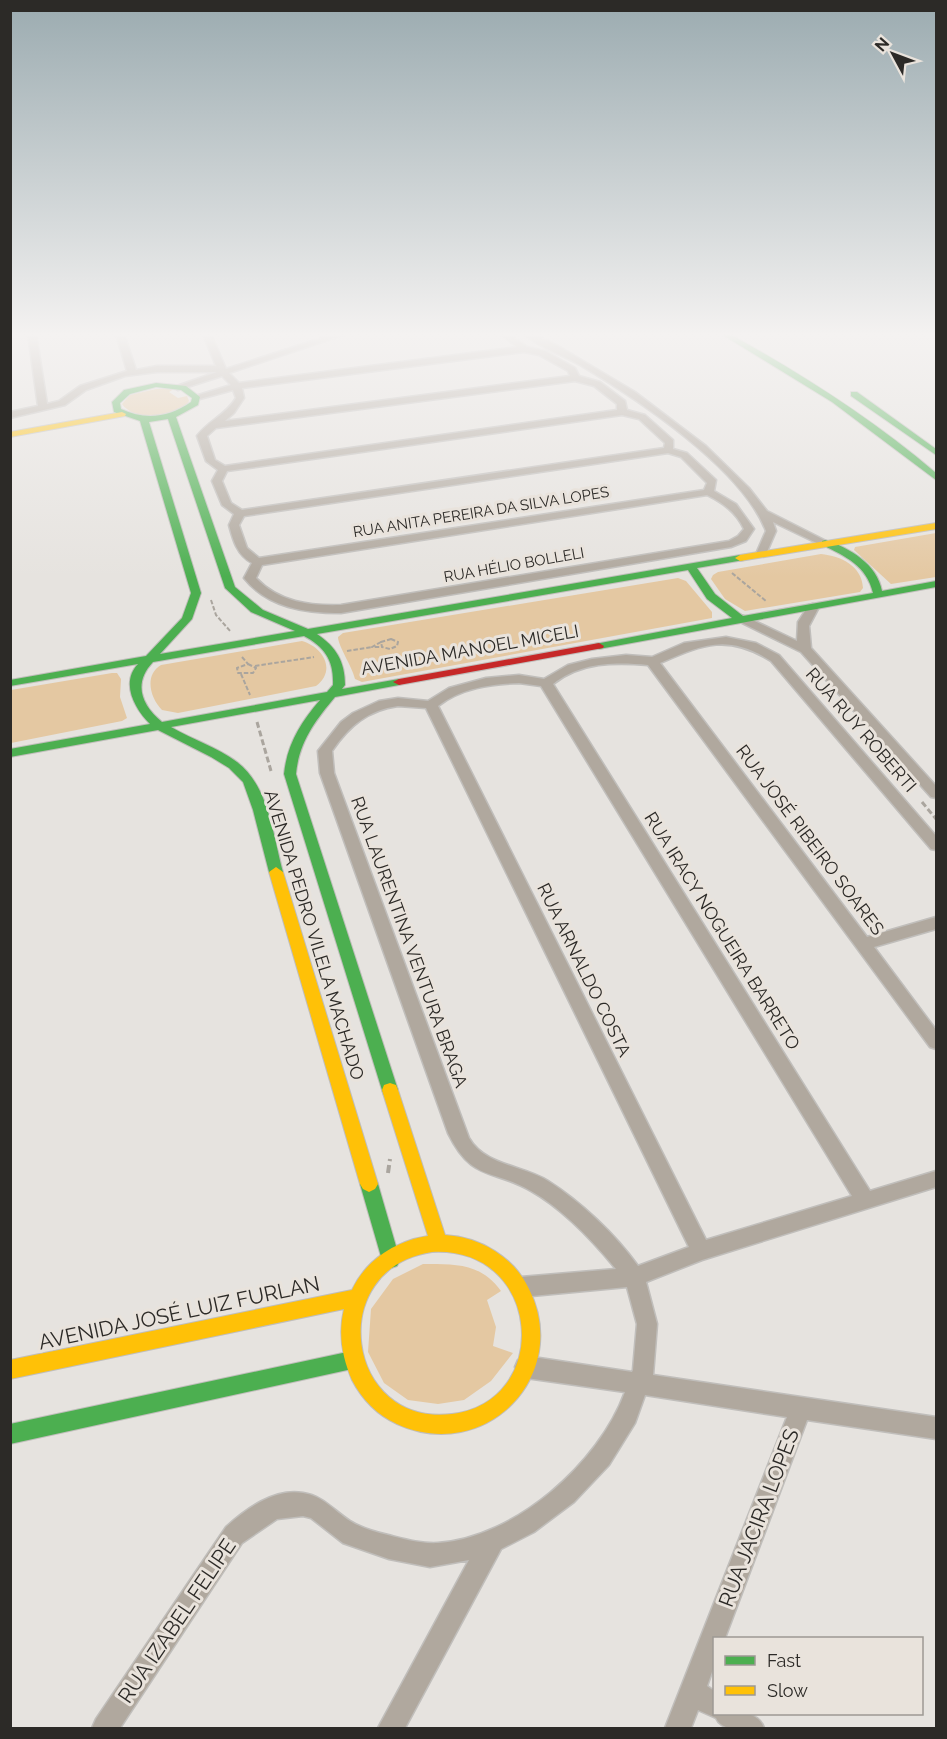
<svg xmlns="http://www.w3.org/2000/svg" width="947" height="1739" font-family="Raleway,sans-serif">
  <rect width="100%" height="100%" fill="#e6e3df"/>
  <path fill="#e4c8a2" d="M156,389H174L169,392L178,398L187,396L189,401C178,419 134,422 122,404L130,395Z
    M936,533V577L891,584L854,550L855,547Z
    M821,554C841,556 862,566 863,588L860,592L745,611L725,599L711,579L713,575L718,572Z
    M678,578L686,581L712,612V618L362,682L355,679C352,666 338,646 338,637L343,633Z
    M302,641C323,647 337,670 316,686L178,713L162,710C150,698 144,675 161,665Z
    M112,673H117L121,679L120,697L127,718L122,721L11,743V690Z
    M423,1264C455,1264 481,1263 501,1291L487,1300L496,1327L493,1346L513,1353L491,1381L464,1400L438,1404L408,1400L384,1383L368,1352L371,1309L393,1279Z"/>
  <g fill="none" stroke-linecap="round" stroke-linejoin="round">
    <g stroke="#c0bebb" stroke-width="3">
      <path id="street" d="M28,334H36L47,404L59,401L80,386L127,371L116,334H124L136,370L157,366H216L203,334H211L226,369L334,334H346L229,373L239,383L517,347L500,334H509L527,347L545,351L575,368L579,376L600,382L625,401L627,410L645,415L673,440V449L687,453L716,480L714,491L736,504L754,529L746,541L731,547L341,613C305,613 268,608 244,578L252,563C237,555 233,540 229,525L234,514L222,505L212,481L218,470L206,461L197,436C208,421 226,415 236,398L233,390L196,400L192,397L231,385L222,376L178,390L174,387L217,372H157L125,376L86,390L65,405L10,418V412L38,406ZM524,352L539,355L568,371L570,376L225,421L234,413L244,398L242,388ZM575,381L594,386L617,404V410L225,466L215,460L207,436L216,428ZM622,415L639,419L665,443L664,448L242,510L231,503L222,481L227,471ZM668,453L681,457L707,483L704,490L259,558L247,548L239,525L244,516ZM707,495C723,503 736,512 744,529L738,536L729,541L341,605C309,606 279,602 256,578L262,565Z
        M524,334H534L558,346L635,392L706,446L749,488L767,511L830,543L821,545L773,522L776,531L766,554L757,556L756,554L766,531C742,468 637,399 580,365C562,355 539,347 524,334Z
        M813,604L819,607L809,626L811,648L936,786V798L931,797L801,652L734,619L740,615L744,616L797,641L798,622L809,605Z
        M726,637L756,643L779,655L936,836V850L931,849L771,661C727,633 702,645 660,663L867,937L936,917V929L874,947L936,1030V1049L930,1047L648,665C615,662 581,662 553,684L870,1191L936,1171V1187L702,1260L646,1282L657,1324L653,1375L936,1417V1439L807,1420L725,1638H714V1666L707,1686L714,1691V1714C733,1714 757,1708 764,1728C749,1728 723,1734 716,1718L698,1710L691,1728H665L787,1417L645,1395L635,1423L609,1465L574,1502L534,1532L501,1549L405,1728H378L469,1560L430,1567L389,1559L343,1543L311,1518L303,1516L277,1519L242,1543L120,1728H92L96,1719L226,1527C246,1509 274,1488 303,1493C323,1496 333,1510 350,1521C361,1528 375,1532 388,1535C404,1539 421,1544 438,1543C514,1538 599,1464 625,1392L526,1378L518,1374L515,1367L518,1360L526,1356L632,1372L633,1370L637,1324L627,1287L521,1297L514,1294L511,1287L514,1280L521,1277L616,1269C593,1241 563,1209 531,1191C491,1168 472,1182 448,1133L320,773L318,751L341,722L353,713L379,701L398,698L428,701L449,688L486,678L519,675L544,679L568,665L592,659L626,655L652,657L684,643ZM519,683L541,686L852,1196L706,1240L438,706C461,688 491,684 519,683ZM398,706L426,708L689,1247L638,1266C615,1234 581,1202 548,1181C523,1165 485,1166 469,1138L334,773L332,751C349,726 368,710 398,706Z"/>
    </g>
    <g stroke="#c0bebb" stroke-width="2">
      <path id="fast" d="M721,334H730C803,375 873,419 936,473V480L832,402Z
        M156,383L186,386L200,397L198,405L176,417L235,587L263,610L308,629L740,555L744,556V560L697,568L715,594L743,616L873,593C867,566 845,556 822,545V541L825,540C850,548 877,564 882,591L936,581V587L599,649L594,646L595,644L732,618L707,599L688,570L317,634C336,647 345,661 345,685L342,689L399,679L405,682L399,685L335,697C315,721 299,742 296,774L398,1090L396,1095L390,1097L384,1095L382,1090L284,774C287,744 301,722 320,700L171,727C193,740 217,747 237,762C269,786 273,836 283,872L276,877L269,872L253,810L243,782L229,768L211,757L158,730L10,757V749L150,724C135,709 120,683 138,664L10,686V680L146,656L182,618L191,593L140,421L114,412L112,402L124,390ZM156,387L181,390L192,398L191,402C169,417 146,421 121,409L120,403L130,394ZM168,419L225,588L251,612L295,631L160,654L192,619L201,593L149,422ZM304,636C325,647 334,661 333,685L327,692L162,722C141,705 133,683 153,662Z
        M851,392H857L936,449V455L851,396Z
        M369,1176L375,1179L378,1184L400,1260L397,1266L391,1268L385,1266L382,1260L360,1184L363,1179Z
        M352,1351L359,1353L362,1360L359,1367L352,1369L10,1444V1424Z"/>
    </g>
    <g stroke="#c0bebb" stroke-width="2">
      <path id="slow" d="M122,412L126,414L125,416L10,437V432Z
        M936,523V529L740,561L735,558L740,555Z
        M276,867L283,872L378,1184L375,1189L369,1192L363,1189L360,1184L269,872Z
        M390,1083L396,1085L398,1090L445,1235C480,1237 514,1257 529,1289C572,1376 485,1464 397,1424C377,1415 362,1399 352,1380C342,1357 338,1334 344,1309L10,1379V1360L352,1290C366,1260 395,1241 428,1236L382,1090L384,1085ZM432,1252C543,1246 553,1402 452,1414C345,1427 324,1268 432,1252Z"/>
    </g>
    <g stroke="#c0bebb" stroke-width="2">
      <path id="jam" d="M599,643L604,646L603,648L399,685L393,682L399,679Z"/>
    </g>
    <path stroke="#aaa59e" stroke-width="2" stroke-dasharray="4.5 2" stroke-linecap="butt" d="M732,573L766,601
      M211,600L216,615L231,632
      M391,639L398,642L397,646L390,649L382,647L381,642Z
      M381,642L372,647H382
      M347,651L372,647
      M242,657L248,664
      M248,664L256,668L253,673H238L237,668Z
      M255,666L314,657
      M241,674L250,695"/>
    <path stroke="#aaa59e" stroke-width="3" stroke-dasharray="6 3" stroke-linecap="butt" d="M257,722L271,771
      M922,802L936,819
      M302,888L315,923
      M325,955L327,970"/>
    <path stroke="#aaa59e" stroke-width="4" stroke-dasharray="8 4" stroke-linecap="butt" d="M350,1044L357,1059
      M388,1173L390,1159"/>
    <use href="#street" fill="#b0a89e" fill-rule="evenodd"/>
    <use href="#fast" fill="#4caf50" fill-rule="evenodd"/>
    <use href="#slow" fill="#ffc107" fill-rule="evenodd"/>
    <use href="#jam" fill="#c62828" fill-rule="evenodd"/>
  </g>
  <linearGradient id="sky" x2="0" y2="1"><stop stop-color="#9babb0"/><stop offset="0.58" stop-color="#f4f2f1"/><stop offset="1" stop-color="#f4f2f1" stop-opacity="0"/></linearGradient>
  <rect width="947" height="577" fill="url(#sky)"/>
  <g text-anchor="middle" stroke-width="6" stroke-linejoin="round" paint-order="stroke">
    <g font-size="15" fill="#2c2a27" stroke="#e9e3dc">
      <text transform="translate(481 512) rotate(-9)" y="5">RUA ANITA PEREIRA DA SILVA LOPES</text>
      <text transform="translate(514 565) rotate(-10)" y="5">RUA HÉLIO BOLLELI</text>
    </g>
    <g font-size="18" fill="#2c2a27" stroke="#e9e3dc">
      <text transform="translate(470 650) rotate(-10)" y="6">AVENIDA MANOEL MICELI</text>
      <text transform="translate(861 730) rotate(49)" y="6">RUA RUY ROBERTI</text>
      <text transform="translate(810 840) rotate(53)" y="6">RUA JOSÉ RIBEIRO SOARES</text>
      <text transform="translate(722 931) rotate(58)" y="6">RUA IRACY NOGUEIRA BARRETO</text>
      <text transform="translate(314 935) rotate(73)" y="6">AVENIDA PEDRO VILELA MACHADO</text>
      <text transform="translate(409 942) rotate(70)" y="6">RUA LAURENTINA VENTURA BRAGA</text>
      <text transform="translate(584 970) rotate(64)" y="6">RUA ARNALDO COSTA</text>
    </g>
    <g font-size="21" fill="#2c2a27" stroke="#e9e3dc">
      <text transform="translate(179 1313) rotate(-12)" y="7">AVENIDA JOSÉ LUIZ FURLAN</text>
      <text transform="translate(759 1518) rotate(-69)" y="7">RUA JACIRA LOPES</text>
      <text transform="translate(177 1621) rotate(-56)" y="7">RUA IZABEL FELIPE</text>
    </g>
  </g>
  <rect width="947" height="1739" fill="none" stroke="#2c2a27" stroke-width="24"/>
  <rect x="713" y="1637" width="210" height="78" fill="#e9e3dc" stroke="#9d9994" stroke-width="1.5"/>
  <rect x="725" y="1656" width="30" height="9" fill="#4caf50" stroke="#9d9994" stroke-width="1.5"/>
  <text x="767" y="1667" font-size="18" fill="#2c2a27">Fast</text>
  <rect x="725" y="1686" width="30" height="9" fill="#ffc107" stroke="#9d9994" stroke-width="1.5"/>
  <text x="767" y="1697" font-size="18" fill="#2c2a27">Slow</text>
  <g transform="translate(893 54) rotate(311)" stroke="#e9e3dc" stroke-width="4.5" paint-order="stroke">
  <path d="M0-4.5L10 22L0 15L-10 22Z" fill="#2c2a27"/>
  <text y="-9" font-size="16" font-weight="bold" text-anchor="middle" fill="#2c2a27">N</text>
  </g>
</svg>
